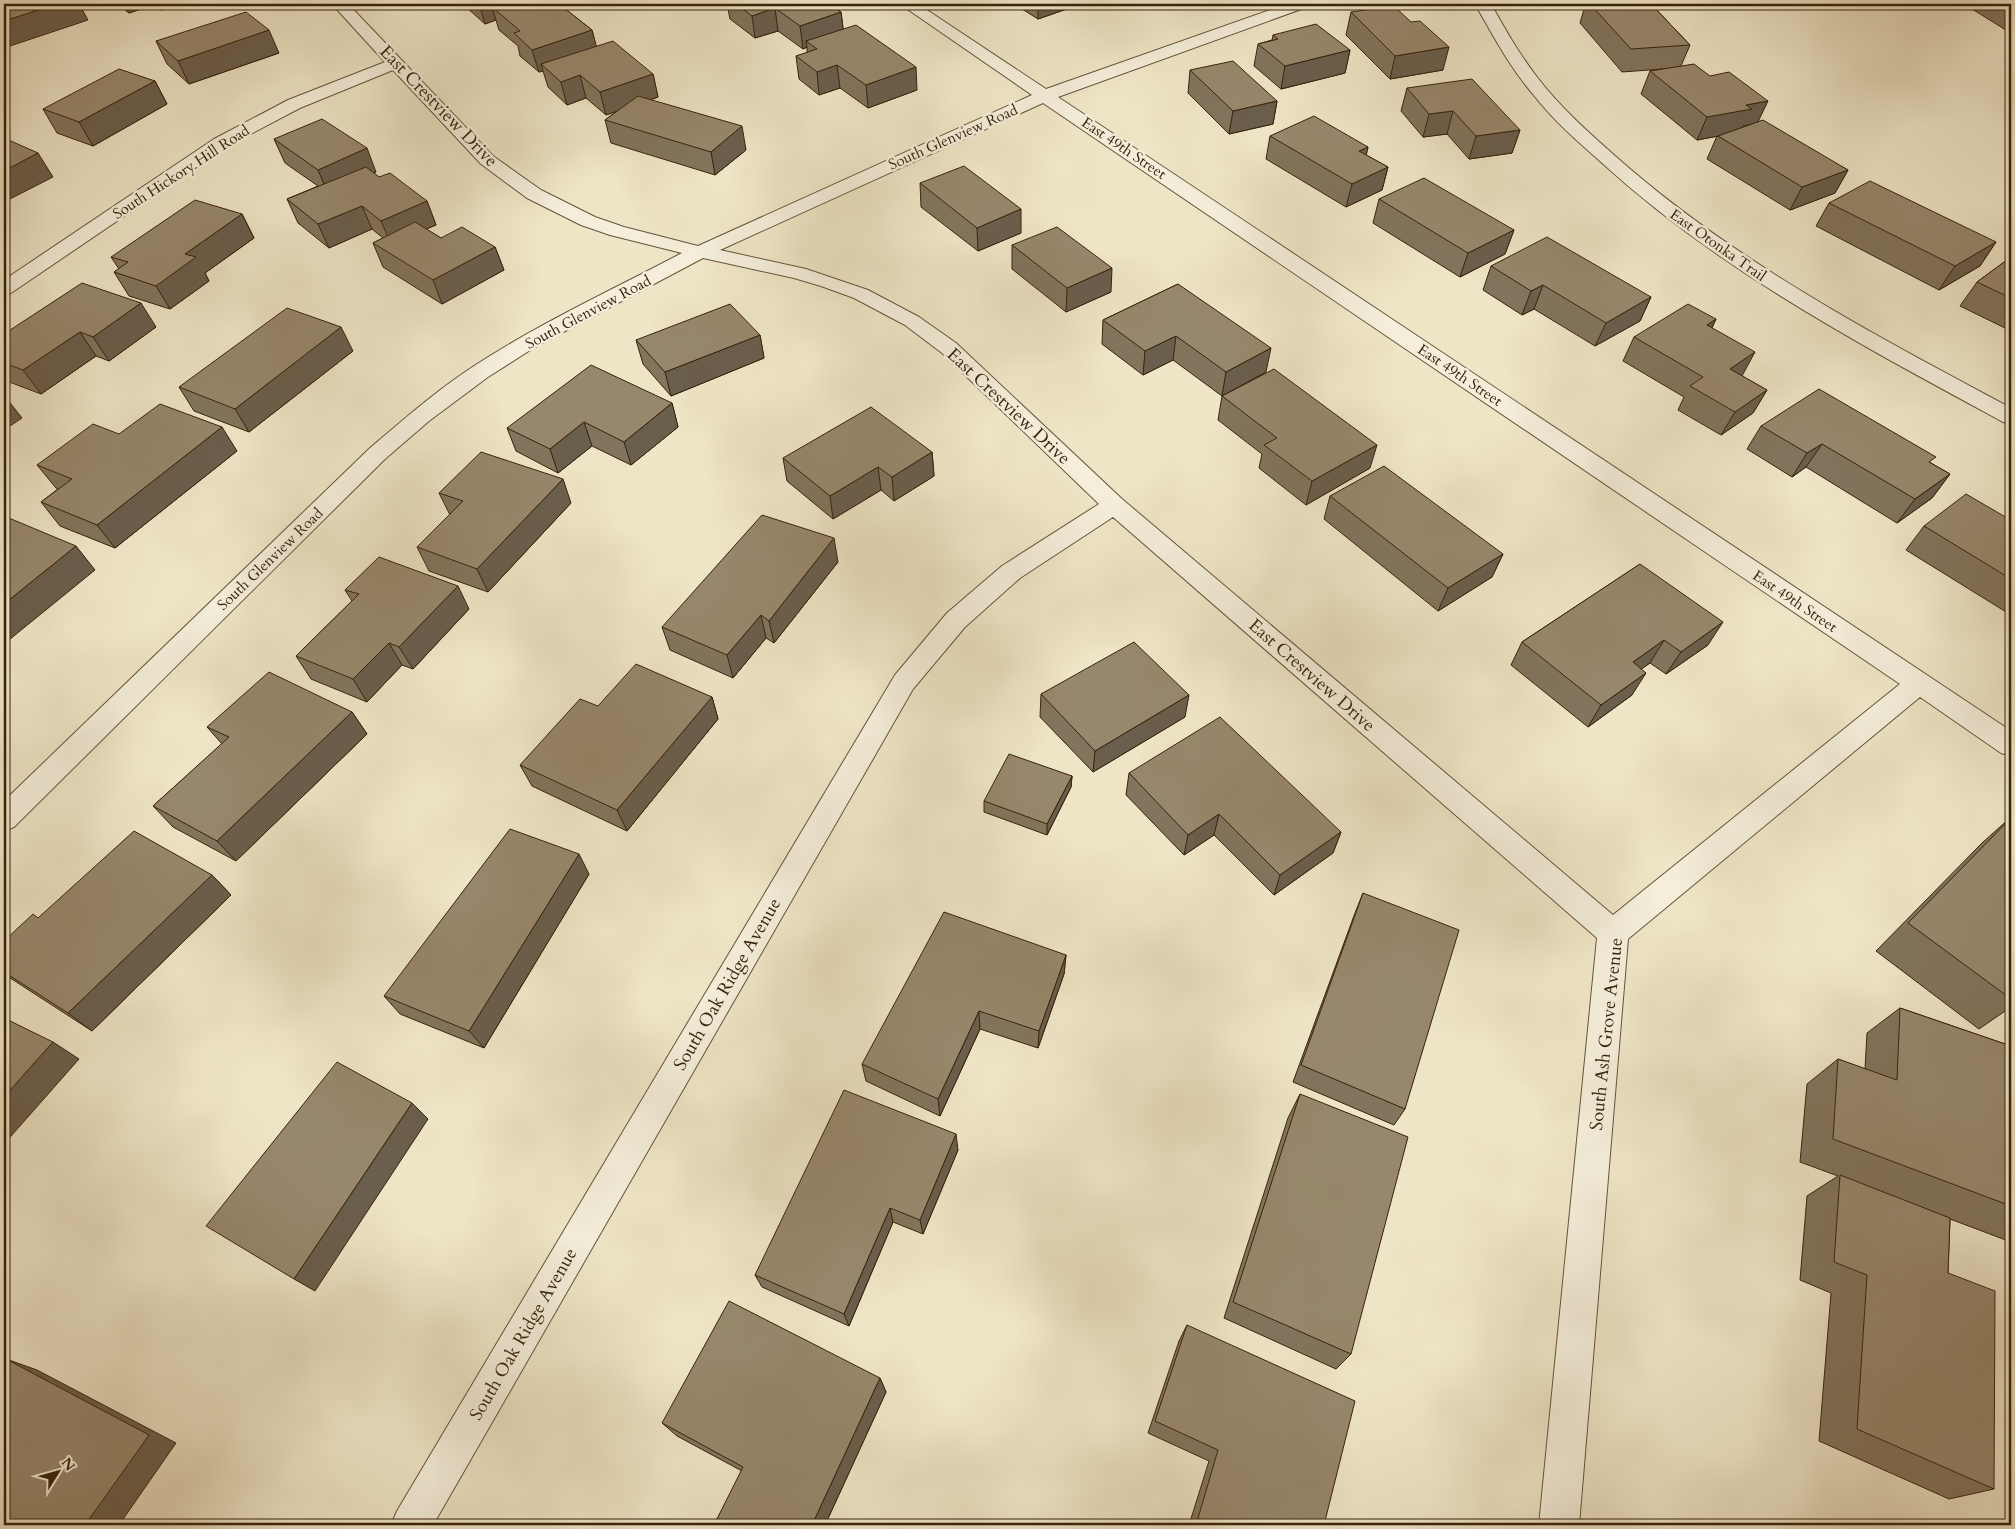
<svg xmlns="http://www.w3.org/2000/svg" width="2015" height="1529" font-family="Cardo,serif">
  <rect width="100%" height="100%" fill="#eee5c6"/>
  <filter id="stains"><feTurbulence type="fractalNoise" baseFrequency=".004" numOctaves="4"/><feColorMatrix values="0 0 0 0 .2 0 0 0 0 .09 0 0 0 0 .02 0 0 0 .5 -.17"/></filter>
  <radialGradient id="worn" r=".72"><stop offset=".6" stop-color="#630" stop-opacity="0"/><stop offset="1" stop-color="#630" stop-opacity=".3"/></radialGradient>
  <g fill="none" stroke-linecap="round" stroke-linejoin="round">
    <g stroke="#66533a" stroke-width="2">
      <path id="minor" d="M332,4H348L493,156L541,190L595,217L624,227L698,246L1032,95L900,4H918L1046,89L1287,4H1309L1307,7L1058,97L2011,731V756L2001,753L1920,697L1628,939L1579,1525H1539L1597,938L1113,517L1020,578L965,627L913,689L433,1525H391L397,1511L895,675L947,613L1002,566L1099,504L942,353L905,325L854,298L821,286L794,278L703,258L535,347L488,377L429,421L385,459L14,827L4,831V801L369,449C403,420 437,390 474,366C540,323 612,290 682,253L610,235L581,225L527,198L481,164L393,70L300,108L226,147L11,293L4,295V280L214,139L288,100L385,62ZM1043,103L1900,684L1613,915L1122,499L956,343L919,317L868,290L806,269L720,250Z
        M1475,4H1491C1505,29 1519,54 1537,77C1559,106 1587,131 1614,155C1732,260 1872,334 2011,408V424L2003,422C1863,346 1720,271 1601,162C1577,141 1552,119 1532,93C1509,66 1493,35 1475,4Z"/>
    </g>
    <use href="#minor" fill="#f4eeda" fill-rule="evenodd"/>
  </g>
  <path fill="#82745d" stroke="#38220b" d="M117,4H181L161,10L153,5L129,13Z
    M465,4H559L592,30L596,46L653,74L658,97L650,100L746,150L715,175L611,143L605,120L617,111L606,115L586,98L567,105L548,87L543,71L539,72L520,56L518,46L499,30L496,20L485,24L466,7Z
    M727,4H829L841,12L843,29L917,90L868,108L840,88L819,95L799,79L796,56L807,53V47L803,49L778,31L755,38L730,19Z
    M1014,4H1081L1038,19Z
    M1568,4H1651L1690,45L1681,66L1758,122L1848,170L1835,193L1790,210L1707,159L1717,136L1697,140L1641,94L1650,71L1663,69L1622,72L1580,23L1585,6H1569Z
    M1964,4H2011V32H2009Z
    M1351,12L1443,70L1390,79L1346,35Z
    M1273,35L1350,50L1345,73L1281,89L1254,66L1258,44L1272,40Z
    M156,41L279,53L189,84L167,64Z
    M1190,70L1277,101L1273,124L1229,134L1188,93Z
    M155,81L167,104L93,146L57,133L43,109Z
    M1407,88L1520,130L1512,153L1469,159L1447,134L1423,137L1401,111Z
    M1270,136L1368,147L1366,155L1388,167L1382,190L1346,207L1266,159Z
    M274,139L376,172L373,173L379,177L427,201L436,225L426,229L441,238L495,247L504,270L442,304L383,267L373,243L383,238L372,229L329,248L298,223L287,199L318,186L285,163Z
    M920,183L1021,233L978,251L921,207Z
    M1379,199L1514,230L1505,254L1460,277L1373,223Z
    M1829,203L1996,242L1980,266L1939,290L1816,226Z
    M242,214L254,238L205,273L209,281L170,309L129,296L114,272L119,269L111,257Z
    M1012,245L1111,292L1066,312L1012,269Z
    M2011,257V331L1960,306L1977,282Z
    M1491,266L1651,297L1640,321L1595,346L1534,309L1522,315L1483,290Z
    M1178,284L1266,372L1222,396L1173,360L1143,375L1102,344L1103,320Z
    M1716,319L1712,328L1742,376L1767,390L1753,413L1721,435L1678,410L1684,397L1623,361L1634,337Z
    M156,327L109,361L96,356L41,394L4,380V334Z
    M760,335L764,358L671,396L643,364L636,340Z
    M353,351L249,432L194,411L179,387Z
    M1222,396L1370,468L1306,505L1259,468L1262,454L1218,420Z
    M672,403L678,427L631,465L592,446L558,473L516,451L507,428Z
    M1761,426L1931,463L1950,474L1932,498L1897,523L1806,467L1792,477L1747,449Z
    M119,434L237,451L115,548L60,526L41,502L58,489L56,488L37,465Z
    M932,452L934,476L894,501L881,490L833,519L787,481L783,458Z
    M439,493L571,503L488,592L429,571L417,547L450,515Z
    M1330,496L1503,554L1492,577L1438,611L1324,519Z
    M2011,517V615L1906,550L1924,526L2009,519Z
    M838,562L774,643L766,638L733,678L670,650L662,627Z
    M1640,564L1708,645L1666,674L1650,663L1641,669L1632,695L1588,727L1511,665L1522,642Z
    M345,590L469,609L413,669L402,665L367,702L311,679L296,656L352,601Z
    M1041,694L1185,717L1093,772L1040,717Z
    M712,697L718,719L627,831L532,786L520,765L598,706Z
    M352,712L367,734L236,861L173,827L153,806L222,744L207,727Z
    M1129,773L1341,832L1333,853L1274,895L1214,835L1184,855L1126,795Z
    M1072,776L1071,787L1047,835L984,812V801Z
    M2011,817V1007L1979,1029L1876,951L1982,843Z
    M589,874L484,1048L400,1014L384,996Z
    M212,875L231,895L92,1031L4,974V941L38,918Z
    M1363,893L1405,1109L1394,1125L1293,1082L1355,913Z
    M1066,955L1064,974L1038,1048L980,1029L940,1116L866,1081L862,1064Z
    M1900,1008L2011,1046V1242L1950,1219L1948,1273L1994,1489L1949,1499L1819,1441L1831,1293L1800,1280L1807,1196L1838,1176L1800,1162L1807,1084L1838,1059L1865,1069L1867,1033Z
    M1300,1094L1351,1354L1336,1369L1224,1318L1288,1118Z
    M958,1150L923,1234L893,1222L849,1326L762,1287L755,1275Z
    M1187,1325L1324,1525H1189L1209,1461L1148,1433L1179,1341Z
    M880,1378L886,1392L825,1525H714L742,1471L677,1436L662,1423Z"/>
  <path fill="#6a5e4c" stroke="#38220b" d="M57,4H79L88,20L4,48V21Z
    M124,4H153V5L129,13Z
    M158,4H181L161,10Z
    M479,4H549L492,7L496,20L485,24Z
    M1038,4H1081L1038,19Z
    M775,8L778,31L755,38L752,16Z
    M841,12L844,35L806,41L807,47L803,49L800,26Z
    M269,30L279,53L189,84L178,61Z
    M592,30L598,53L541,64L543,71L539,72L532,50Z
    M1449,47L1443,70L1390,79L1395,56Z
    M1350,50L1345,73L1281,89L1285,66Z
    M837,65L840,88L819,95L817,72Z
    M916,67L917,90L868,108L866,85Z
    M653,74L658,97L606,115L600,92Z
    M580,75L586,98L567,105L561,82Z
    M155,81L167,104L93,146L79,122Z
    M1277,101L1273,124L1229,134L1233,111Z
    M1768,101L1757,124L1743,126L1741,132L1697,140L1707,117L1746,105Z
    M1453,111L1447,134L1423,137L1429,114Z
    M742,126L746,150L715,175L711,152Z
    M1520,130L1512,153L1469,159L1476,136Z
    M1368,147L1363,170L1359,151Z
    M367,148L376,172L328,193L318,170Z
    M38,153L53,177L4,202V171Z
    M1388,167L1382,190L1346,207L1352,184Z
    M1848,170L1835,193L1790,210L1802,187Z
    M427,201L436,225L391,244L381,221Z
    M362,206L372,229L329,248L318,224Z
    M1021,209V233L978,251L977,228Z
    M242,214L254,238L205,273L209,281L170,309L156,286L185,254Z
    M1514,230L1505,254L1460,277L1468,253Z
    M1996,242L1980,266L1939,290L1955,266Z
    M495,247L504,270L442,304L433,280Z
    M1112,268L1111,292L1066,312L1067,288Z
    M1543,285L1534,309L1522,315L1531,291Z
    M1651,297L1640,321L1595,346L1606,323Z
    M141,303L156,327L109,361L93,337Z
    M1716,319L1704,343L1707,325Z
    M341,327L353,351L249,432L235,409Z
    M80,332L96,356L41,394L23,370Z
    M760,335L764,358L671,396L665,372Z
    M1176,336L1173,360L1143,375L1145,351Z
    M1271,348L1266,372L1222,396L1226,372Z
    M1755,352L1742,376L1730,369Z
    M1767,390L1753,413L1721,435L1735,412Z
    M4,395L22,418L4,430Z
    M672,403L678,427L631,465L624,442Z
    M584,422L592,446L558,473L550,449Z
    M222,427L237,451L115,548L97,525Z
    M1822,444L1806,467L1792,477L1807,453Z
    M1377,445L1370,468L1306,505L1312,481Z
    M932,452L934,476L894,501L892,477Z
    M878,467L881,490L833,519L830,496Z
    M1950,474L1932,498L1897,523L1915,499Z
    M563,479L571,503L488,592L477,569Z
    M834,538L838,562L774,643L769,621Z
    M76,546L95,570L4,644V604Z
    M1503,554L1492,577L1438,611L1448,588Z
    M458,586L469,609L413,669L399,647Z
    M761,615L766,638L733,678L727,655Z
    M1723,622L1708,645L1666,674L1681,652Z
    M1664,640L1650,663L1619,685L1633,662Z
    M389,643L402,665L367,702L353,679Z
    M1646,673L1632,695L1588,727L1601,705Z
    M1189,695L1185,717L1093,772L1095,751Z
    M712,697L718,719L627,831L617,810Z
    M352,712L367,734L236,861L217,841Z
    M1072,776L1071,787L1047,835V824Z
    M1219,814L1214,835L1184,855L1188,835Z
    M1341,832L1333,853L1274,895L1280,875Z
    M579,854L589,874L484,1048L469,1031Z
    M212,875L231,895L92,1031L68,1013Z
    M1066,955L1064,974L1038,1048L1039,1031Z
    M979,1011L980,1029L940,1116L938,1099Z
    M53,1042L79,1059L4,1144V1097Z
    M412,1103L428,1119L315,1291L294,1279Z
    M956,1134L958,1150L923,1234L920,1220Z
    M890,1208L893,1222L849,1326L844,1314Z
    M6,1359L37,1370L176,1443L119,1525H85Z
    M880,1378L886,1392L825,1525H812Z"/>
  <path fill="#97876c" stroke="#38220b" d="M4,4H57L4,21Z
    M503,4H559L592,30L532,50L514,33L520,31L492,7Z
    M736,4H829L841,12L800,26L775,8L752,16Z
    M1590,4H1651L1690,45L1631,49Z
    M1394,6L1411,22L1420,21L1449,47L1395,56L1351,12Z
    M246,12L269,30L178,61L156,41Z
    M1316,24L1350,50L1285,66L1258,44L1278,39L1273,35Z
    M856,25L916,67L866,85L837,65L817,72L796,56L817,49L806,41Z
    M613,41L653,74L600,92L580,75L561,82L541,64Z
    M1233,61L1277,101L1233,111L1190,70Z
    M1694,64L1710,76L1729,72L1768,101L1746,105L1752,109L1707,117L1650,71Z
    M119,69L155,81L79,122L43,109Z
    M1472,79L1520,130L1476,136L1453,111L1429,114L1407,88Z
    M638,96L742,126L711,152L605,120Z
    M1314,116L1368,147L1359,151L1388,167L1352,184L1270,136Z
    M322,119L367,148L318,170L274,139Z
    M1763,120L1848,170L1802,187L1718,136Z
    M4,138L38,153L4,171Z
    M964,166L1021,209L977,228L920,183Z
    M366,167L379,177L390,173L427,201L381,221L362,206L318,224L287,199Z
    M1424,178L1514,230L1468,253L1379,199Z
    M1870,181L1996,242L1955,266L1829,203Z
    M195,200L242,214L185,254L196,257L156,286L114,272L128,262L111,257Z
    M415,222L441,238L462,227L495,247L433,280L373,243Z
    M1057,227L1112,268L1067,288L1012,245Z
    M1547,237L1651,297L1606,323L1543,285L1531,291L1491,266Z
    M2011,257V298L1977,282Z
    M82,283L141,303L93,337L80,332L23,370L4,363V334Z
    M1178,284L1271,348L1226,372L1176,336L1145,351L1103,320Z
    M730,304L760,335L665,372L636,340Z
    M1688,304L1716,319L1707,325L1755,352L1730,369L1767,390L1735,412L1690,386L1703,377L1634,337Z
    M287,308L341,327L235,409L179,387Z
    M591,365L672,403L624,442L584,422L550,449L507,428Z
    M1274,369L1377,445L1312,481L1264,445L1277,438L1222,396Z
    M1819,389L1936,457L1929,462L1950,474L1915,499L1822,444L1807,453L1761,426Z
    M160,404L222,427L97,525L41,502L72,479L37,465L93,424L119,434Z
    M871,407L932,452L892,477L878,467L830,496L783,458Z
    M481,452L563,479L477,569L417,547L463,501L439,493Z
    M1384,466L1503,554L1448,588L1330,496Z
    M1966,494L2009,519L2011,517V579L1924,526Z
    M762,515L834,538L769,621L761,615L727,655L662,627Z
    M4,516L76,546L4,604Z
    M379,557L458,586L399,647L389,643L353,679L296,656L359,594L345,590Z
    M1640,564L1723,622L1681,652L1664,640L1633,662L1646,673L1601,705L1522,642Z
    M1134,642L1189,695L1095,751L1041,694Z
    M636,664L712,697L617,810L520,765L580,699L598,706Z
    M269,672L352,712L217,841L153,806L229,737L207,727Z
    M1220,717L1341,832L1280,875L1219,814L1188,835L1129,773Z
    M1009,754L1072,776L1047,824L984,801Z
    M2011,818V999L1908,923Z
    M510,829L579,854L469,1031L384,996Z
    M134,831L212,875L68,1013L4,972V941L33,914L38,918Z
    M1363,893L1459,930L1405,1109L1301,1065Z
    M944,912L1066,955L1039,1031L979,1011L938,1099L862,1064Z
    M1900,1008L2011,1046V1206L1833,1139L1838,1059L1897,1080Z
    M4,1018L53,1042L4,1097Z
    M337,1062L412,1103L294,1279L206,1226Z
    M844,1090L956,1134L920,1220L890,1208L844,1314L755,1275Z
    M1300,1094L1408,1137L1351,1354L1233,1302Z
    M1840,1175L1950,1218L1948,1273L1995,1291L1994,1489L1857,1429L1867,1275L1834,1262Z
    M729,1301L880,1378L812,1525H714L743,1467L662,1423Z
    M1187,1325L1355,1401L1324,1525H1196L1218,1450L1155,1421Z
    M6,1359L149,1435L85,1525H4V1362Z"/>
  <g text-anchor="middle" stroke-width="5" stroke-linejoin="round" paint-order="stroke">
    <g font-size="15" fill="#38220b" stroke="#f4eeda">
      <text transform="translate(953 137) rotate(-24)" y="5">South Glenview Road</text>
      <text transform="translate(1124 148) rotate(34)" y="5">East 49th Street</text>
      <text transform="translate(181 172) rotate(-33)" y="5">South Hickory Hill Road</text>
      <text transform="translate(1718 245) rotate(35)" y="5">East Otonka Trail</text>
      <text transform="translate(588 312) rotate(-28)" y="5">South Glenview Road</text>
      <text transform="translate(1460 375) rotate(34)" y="5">East 49th Street</text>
      <text transform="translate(270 559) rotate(-44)" y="5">South Glenview Road</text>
      <text transform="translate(1795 601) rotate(34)" y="5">East 49th Street</text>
    </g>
    <g font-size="18" fill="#38220b" stroke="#f4eeda">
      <text transform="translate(439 106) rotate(46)" y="6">East Crestview Drive</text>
      <text transform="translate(1009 406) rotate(43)" y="6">East Crestview Drive</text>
      <text transform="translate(1312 675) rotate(41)" y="6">East Crestview Drive</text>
      <text transform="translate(727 984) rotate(-60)" y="6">South Oak Ridge Avenue</text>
      <text transform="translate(1606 1034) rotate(-84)" y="6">South Ash Grove Avenue</text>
      <text transform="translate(523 1334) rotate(-60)" y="6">South Oak Ridge Avenue</text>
    </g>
  </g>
  <rect width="2015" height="1529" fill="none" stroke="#eee5c6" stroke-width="20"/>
  <rect x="5" y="5" width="2005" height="1519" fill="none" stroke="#38220b" stroke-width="2.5"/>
  <rect x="10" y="10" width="1995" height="1509" fill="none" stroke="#38220b"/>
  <g transform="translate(58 1472) rotate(53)" stroke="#f4eeda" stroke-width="4" paint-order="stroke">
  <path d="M0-4L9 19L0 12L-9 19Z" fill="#38220b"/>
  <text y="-8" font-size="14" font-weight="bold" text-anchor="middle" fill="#38220b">N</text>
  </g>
  <rect width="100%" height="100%" filter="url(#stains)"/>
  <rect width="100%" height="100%" fill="url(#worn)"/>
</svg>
